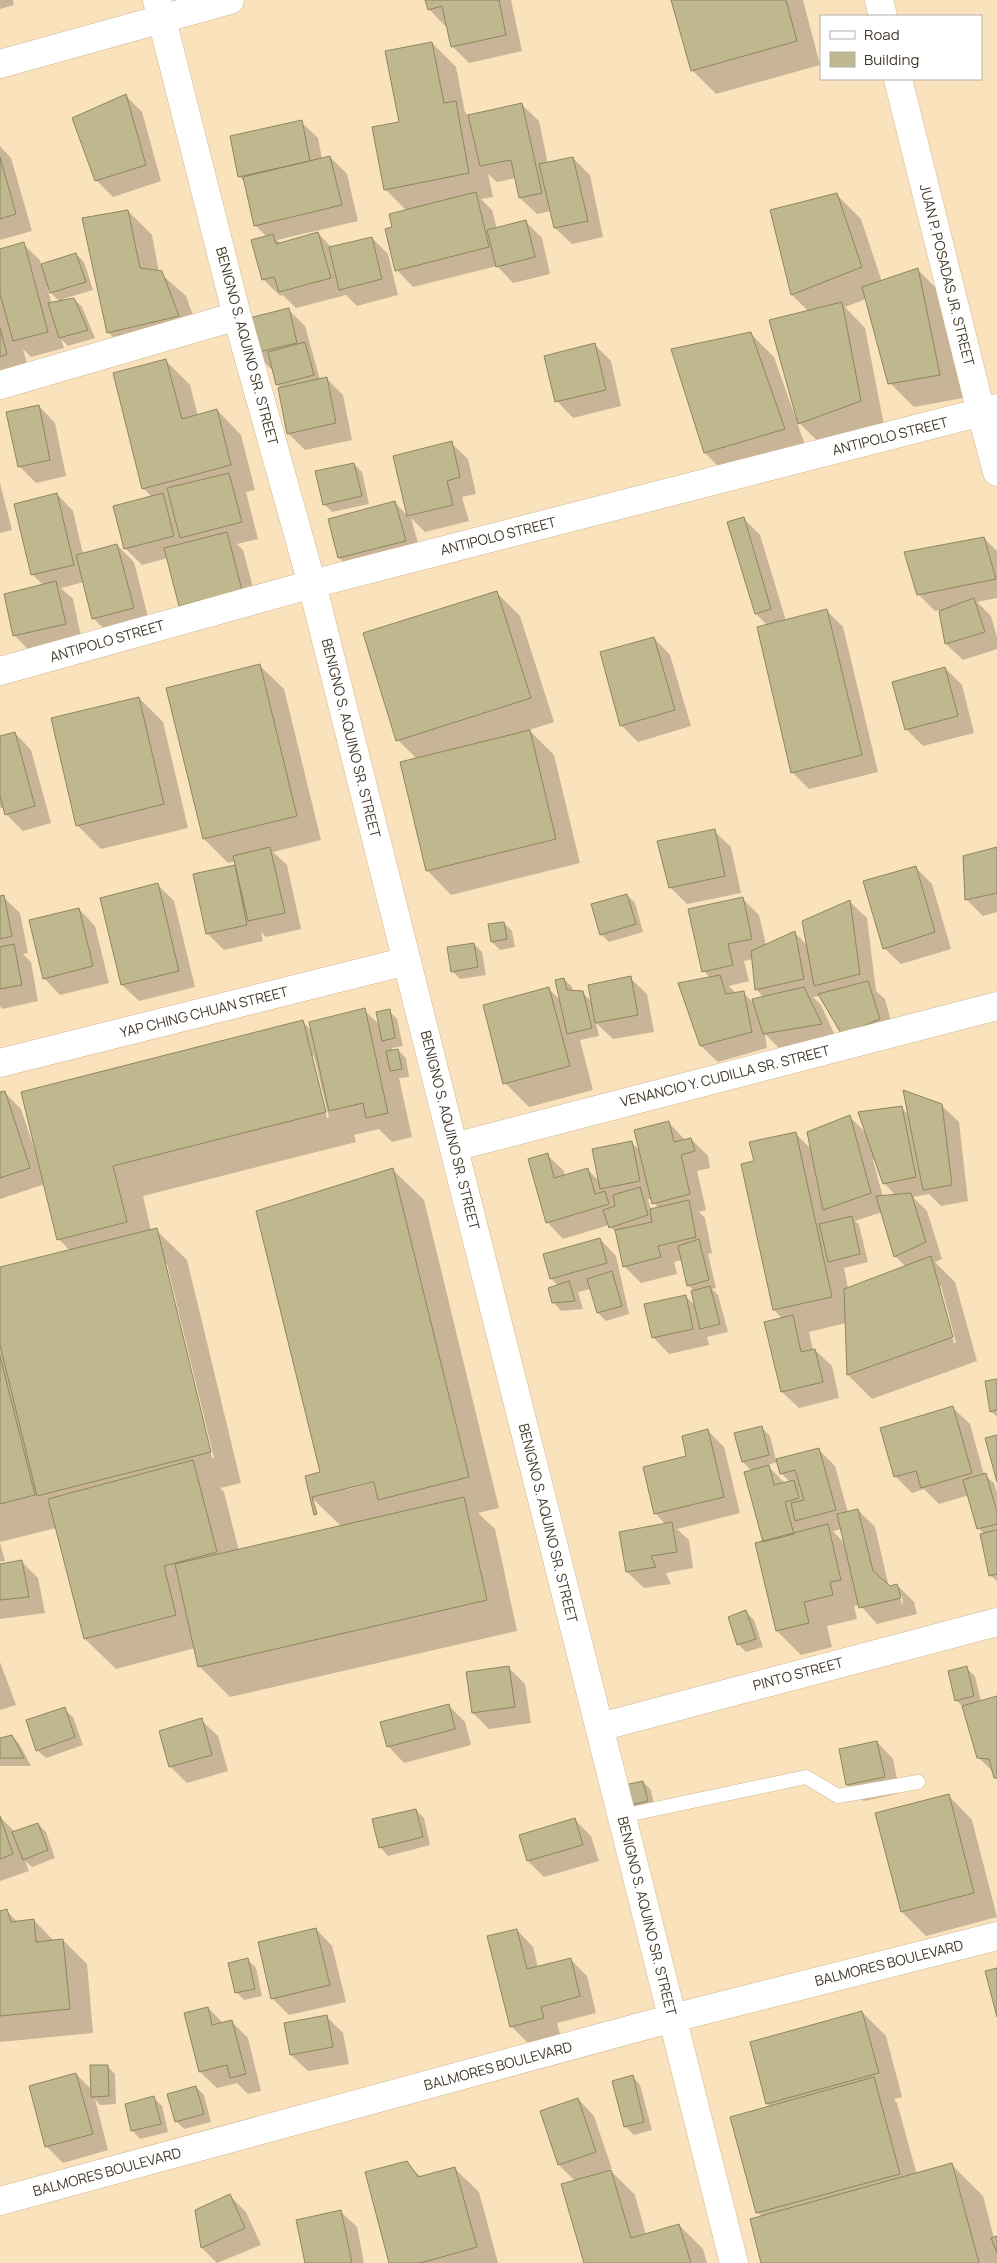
<svg xmlns="http://www.w3.org/2000/svg" width="997" height="2263" font-family="Manrope,sans-serif">
  <rect width="100%" height="100%" fill="#fae2bc"/>
  <path fill="#0003" fill-rule="evenodd" d="M0,0H13L14,5L0,9Z
    M427,0H511L522,51L469,63L452,46L448,25L445,26L429,9Z
    M672,0H803L820,65L716,94L692,70Z
    M432,43L456,67L465,112L469,116L522,105L539,121L548,164L573,158L590,175L603,237L572,244L555,228L551,211L537,214L520,198L516,178L497,182L488,174L493,197L481,199L492,210L497,229L526,222L542,238L550,274L513,283L497,266L413,287L397,270L393,228L407,211L385,189L400,123Z
    M125,95L142,112L161,181L113,197L96,180Z
    M301,122L318,138L322,159L330,157L347,174L358,221L277,240L281,244L318,233L332,248L372,238L388,254L398,295L357,306L346,295L296,308L283,295L280,296L263,279L267,237L255,225L245,182L239,176Z
    M0,146L11,158L32,231L0,240Z
    M837,195L861,219L882,282L918,270L942,294L963,398L914,407L890,383L866,299L845,307L865,328L884,425L824,447L796,420L808,453L729,477L705,453L672,350L750,333L774,357L796,419H798L808,311L792,295L771,211Z
    M128,211L152,235L159,272L186,296L202,340L132,356L108,332Z
    M23,244L40,260L41,265L76,254L84,262L93,290L63,299L64,301L74,299L82,307L95,338L68,346L61,339L64,348L31,357L23,349L31,378L0,387V250ZM47,287H49L51,293L60,302L52,304Z
    M288,309L305,326L320,380L327,379L343,395L352,440L305,450L288,433L282,389L277,384L273,369H271L255,353Z
    M594,344L611,361L621,406L573,418L557,401Z
    M166,361L190,385L198,416L217,410L241,435L255,490L246,492L258,539L237,544L243,550L258,606L196,622L180,606L168,558L142,565L125,548L152,497L143,488Z
    M39,406L55,423L66,476L36,483L19,466Z
    M451,443L468,459L476,494L462,497L469,521L425,532L411,518L422,557L356,574L339,558L395,503L408,516L394,457Z
    M354,464L362,472L369,504L332,512L324,504Z
    M0,483L12,530L0,533Z
    M57,494L73,511L83,554L117,545L134,562L150,625L110,635L93,618L84,582L61,588L73,599L82,641L31,652L14,635L44,586L32,574Z
    M743,518L760,535L786,621L827,611L843,627L878,772L809,789L792,772L768,626L756,614Z
    M984,538L997,551V598L977,602L991,616L997,637V649L963,660L946,644L940,610L935,611L918,594Z
    M496,592L520,616L554,722L529,730L554,755L580,863L451,895L427,870L417,759L398,740Z
    M654,638L670,655L691,726L638,742L621,725Z
    M259,665L284,689L321,840L273,852L287,865L301,929L266,937L261,932L263,941L224,950L207,933L195,875L237,866L236,861L228,863L204,839L167,688Z
    M945,668L962,685L974,733L923,746L906,729Z
    M139,698L163,722L188,828L101,849L77,825Z
    M15,733L31,750L51,823L23,831L6,814L4,807L0,808V737Z
    M714,831L731,847L741,893L687,904L670,887Z
    M997,848V912L983,916L966,899Z
    M915,867L932,884L951,949L901,964L884,948Z
    M158,885L174,901L195,987L139,1001L122,985L101,899Z
    M627,895L635,903L643,932L609,942L601,934Z
    M0,897H3L20,913L28,953L23,954L31,962L38,1001L2,1009L0,1006Z
    M742,898L759,915L766,945L795,933L808,946L850,902L867,918L876,991L885,999L895,1036L860,1051L820,996L813,997L821,1005L837,1040L781,1050L765,1034L767,1048L718,1062L701,1046L680,984L710,978L704,971ZM753,959L756,989L764,998L756,1005L743,993H736L729,986L749,981L744,961Z
    M79,909L95,926L109,983L60,995L44,978Z
    M504,923L512,931L515,947L500,950L492,942Z
    M474,944L482,952L486,975L460,979L452,971Z
    M630,978L647,994L654,1032L613,1039L596,1023L599,1036L580,1040L593,1090L529,1107L505,1083L549,989L561,1001L564,979L572,987L573,992L583,993L592,1002Z
    M364,1010L380,1025L389,1011L397,1019L403,1046L392,1048V1051L398,1050L406,1058L409,1077L399,1078L412,1137L392,1142L379,1129L354,1135L356,1142L143,1196L151,1231L156,1230L187,1260L241,1483L220,1488L224,1492L239,1551L342,1527L311,1497L322,1473L393,1170L424,1200L499,1508L478,1513L495,1529L517,1631L230,1697L199,1666L195,1648L116,1669L85,1639L56,1528L0,1542V1269L70,1251L59,1239L45,1184L0,1199V1094L4,1092L21,1109L35,1151L303,1022L312,1031ZM311,1056H314L329,1118H327ZM164,1264H167L214,1458H212ZM379,1479L380,1481L346,1490V1487Z
    M942,1106L959,1122L968,1201L941,1206L929,1194L913,1197L927,1211L942,1259L935,1262L955,1282L977,1361L872,1399L848,1375L846,1323L809,1332L813,1350H815L832,1366L839,1398L799,1408L782,1392L783,1319L774,1310L755,1162L795,1133L811,1149L850,1117L867,1134L901,1108L909,1115ZM875,1159L884,1183L896,1196L883,1197L873,1160ZM882,1212L895,1256L906,1267L848,1288L844,1268L868,1262L859,1225L855,1221ZM938,1286H941L956,1343H954Z
    M669,1123L685,1140L691,1139L708,1156L710,1168L697,1171L706,1210L699,1212L705,1218L712,1253L708,1254L716,1288L712,1289L718,1295L728,1332L707,1337L709,1345L669,1354L653,1337L685,1296L696,1306L694,1291L688,1285L682,1260L674,1262L677,1274L641,1283L624,1266L617,1234L609,1225L563,1239L547,1222V1155L564,1171L565,1176L588,1170L599,1181L632,1143L640,1151ZM648,1199H652L658,1208L651,1210Z
    M600,1239L616,1256L629,1314L606,1321L598,1313L591,1289L578,1292L583,1309L561,1311L553,1302L558,1286L551,1278Z
    M997,1380V1417L991,1411Z
    M953,1408L970,1424L984,1475L994,1483L997,1493V1581L990,1575L984,1534L979,1528L969,1495L939,1504L924,1489L912,1493L895,1476Z
    M761,1427L770,1436L776,1460L818,1449L835,1466L848,1513L858,1510L875,1527L889,1587L897,1585L914,1602L917,1614L877,1624L860,1605L854,1606L857,1619L827,1626L832,1647L801,1655L777,1631L756,1544L764,1542L752,1471L743,1462ZM778,1462L781,1473L790,1482L785,1483L767,1465ZM842,1529L845,1544L833,1531ZM899,1596H902L903,1604H902Z
    M708,1431L724,1447L740,1513L677,1529L689,1540L693,1568L666,1573L671,1584L644,1588L627,1572L666,1525L655,1513L688,1457Z
    M0,1543L5,1561L0,1562Z
    M22,1562L38,1578L45,1613L0,1619V1565Z
    M746,1612L754,1620L763,1647L746,1652L738,1644Z
    M0,1662L16,1705L0,1710Z
    M508,1667L525,1684L531,1723L489,1729L473,1713Z
    M966,1668L975,1676L981,1702L997,1697V1780L994,1773L978,1757L964,1708L956,1700Z
    M448,1705L465,1722L471,1745L404,1763L388,1746Z
    M64,1709L73,1717L83,1745L46,1758L37,1750Z
    M201,1720L218,1736L228,1771L187,1783L170,1766Z
    M12,1736L20,1745L31,1766H0V1739Z
    M877,1742L893,1759L900,1793L864,1801L847,1784Z
    M643,1782L651,1790L655,1809L639,1812L631,1804Z
    M948,1795L972,1820L997,1917L926,1936L902,1912Z
    M416,1810L424,1818L430,1845L388,1856L380,1847Z
    M0,1817L15,1832L38,1824L46,1832L55,1858L32,1867L25,1861L29,1871L0,1881Z
    M574,1819L591,1836L599,1861L544,1877L528,1861Z
    M6,1911L18,1922L34,1920L54,1941L63,1940L87,1964L93,2033L0,2042V1913Z
    M316,1929L332,1946L346,2002L289,2015L273,1999L259,1943Z
    M517,1930L533,1947L538,1967L570,1959L587,1976L596,2013L557,2023L560,2034L528,2043L511,2026Z
    M248,1960L256,1968L262,1996L244,2000L236,1992Z
    M208,2008L224,2024L232,2022L248,2038L261,2091L248,2094L237,2083L217,2088L200,2072Z
    M862,2012L886,2036L902,2097L894,2099L897,2103L917,2175L952,2165L983,2196L994,2238L997,2237V2263H763L762,2217L757,2212L771,2107L767,2104Z
    M326,2016L343,2033L349,2064L308,2071L291,2055Z
    M107,2066L115,2074L116,2104L100,2105L95,2099L108,2150L63,2163L46,2146L76,2074L92,2090Z
    M632,2076L640,2085L652,2130L634,2135L625,2126Z
    M196,2087L204,2095L211,2122L184,2129L176,2121Z
    M154,2098L162,2106L168,2132L140,2139L132,2130Z
    M578,2099L594,2116L612,2169H609L635,2195L646,2235L679,2225L703,2249L707,2263H585L575,2181L559,2165L541,2112Z
    M406,2162L421,2177L454,2168L479,2192L498,2263H391Z
    M229,2195L246,2212L261,2245L217,2263L202,2248L196,2210Z
    M340,2211L357,2227L364,2263H306Z"/>
  <path fill="#bfb88f" stroke="#8d865e" d="M425,0H499L506,35L451,47L442,6L428,10Z
    M671,0H786L797,41L691,71Z
    M432,42L444,103L456,101L469,173L384,190L372,127L399,122L385,51Z
    M126,94L146,165L95,181L72,118Z
    M522,103L542,193L519,198L511,160L480,166L468,115Z
    M302,120L310,161L238,177L230,136Z
    M330,156L342,205L254,226L243,177Z
    M0,157L16,214L0,219Z
    M573,157L588,221L554,228L539,164Z
    M476,192L489,247L395,271L385,229L392,227L389,214Z
    M837,193L862,267L791,295L770,210Z
    M128,210L140,268L162,271L179,316L107,333L82,218Z
    M526,220L535,257L496,267L487,230Z
    M318,232L331,278L279,292L274,277L262,280L251,240L273,234L276,244Z
    M372,237L382,279L339,290L329,247Z
    M24,242L48,332L13,341L0,294V249Z
    M76,253L86,282L50,293L41,264Z
    M918,268L940,375L888,384L862,287Z
    M74,298L88,330L59,338L48,303Z
    M842,302L861,401L798,424L769,320Z
    M289,308L297,343L254,353L245,319Z
    M0,328L7,354L0,357Z
    M751,332L785,429L704,453L671,349Z
    M305,342L314,375L276,385L268,352Z
    M595,343L606,390L555,402L544,356Z
    M166,359L182,419L217,409L231,465L142,489L113,373Z
    M327,377L336,423L287,434L278,388Z
    M39,405L50,460L18,467L6,412Z
    M452,441L460,477L447,481L453,505L407,516L393,456Z
    M354,463L362,496L323,505L315,471Z
    M229,473L242,522L180,538L167,488Z
    M57,493L74,565L31,575L14,504Z
    M163,493L174,536L124,549L113,506Z
    M395,501L406,541L338,558L328,519Z
    M744,517L771,609L755,614L727,522Z
    M227,532L242,590L179,606L164,548Z
    M984,537L996,579L917,595L904,552Z
    M117,544L134,608L92,619L76,555Z
    M56,581L66,624L13,636L4,594Z
    M497,591L531,698L396,741L363,633Z
    M974,598L985,632L945,644L939,611Z
    M827,609L862,755L791,773L757,627Z
    M654,637L675,710L620,726L600,652Z
    M260,664L297,816L203,839L166,688Z
    M945,667L958,716L905,730L892,682Z
    M139,697L164,804L76,826L51,718Z
    M530,730L556,839L426,871L400,762Z
    M15,732L35,806L5,815L0,796V736Z
    M715,829L725,876L669,888L657,841Z
    M270,847L285,913L248,921L233,856Z
    M997,847V893L965,900L963,856Z
    M235,865L247,925L206,934L193,874Z
    M916,866L935,932L883,949L863,881Z
    M158,883L179,971L121,985L100,898Z
    M627,894L636,924L600,935L591,904Z
    M4,895L12,936L0,939V896Z
    M743,897L752,939L728,944L733,965L702,972L688,909Z
    M850,900L860,974L814,986L802,921Z
    M79,908L93,966L43,979L29,920Z
    M504,922L507,939L491,942L488,924Z
    M795,931L804,979L755,990L751,951Z
    M474,943L478,967L451,972L447,947Z
    M14,944L22,985L0,989V947Z
    M720,975L726,994L744,991L752,1032L700,1046L678,983Z
    M631,976L638,1015L595,1023L588,985Z
    M564,978L567,990L583,991L592,1028L567,1034L555,980Z
    M868,981L880,1019L842,1035L818,994Z
    M549,987L570,1066L503,1084L483,1005Z
    M804,987L822,1024L763,1034L752,999Z
    M365,1008L388,1113L366,1118L363,1103L329,1111L309,1022Z
    M390,1009L395,1038L382,1041L376,1012Z
    M303,1020L326,1112L113,1166L127,1222L57,1240L21,1092Z
    M398,1049L402,1069L390,1071L386,1051Z
    M903,1090L942,1104L952,1185L923,1190Z
    M5,1091L30,1168L0,1178V1092Z
    M902,1106L916,1177L883,1184L858,1112Z
    M850,1115L871,1193L823,1210L807,1132Z
    M669,1121L674,1142L691,1138L695,1151L681,1155L690,1194L652,1204L634,1130Z
    M796,1132L832,1297L773,1310L741,1164L754,1161L749,1142Z
    M632,1141L640,1181L600,1189L592,1149Z
    M548,1153L554,1178L588,1168L595,1194L605,1191L609,1204L546,1223L528,1159Z
    M393,1168L469,1477L378,1500L374,1482L312,1497L317,1514L314,1515L305,1476L320,1472L256,1211Z
    M640,1187L648,1215L609,1228L603,1210L615,1206L613,1195Z
    M911,1193L926,1242L894,1257L876,1196Z
    M689,1200L696,1237L658,1246L661,1257L623,1267L615,1230L652,1222L650,1209Z
    M852,1216L860,1254L828,1262L819,1224Z
    M157,1228L211,1452L37,1496L0,1345V1267Z
    M600,1238L607,1263L550,1279L543,1254Z
    M699,1239L709,1280L687,1286L678,1246Z
    M931,1256L953,1337L847,1375L844,1289Z
    M612,1271L622,1306L597,1313L587,1279Z
    M569,1281L575,1301L552,1303L548,1288Z
    M710,1286L720,1324L700,1329L691,1291Z
    M686,1295L693,1329L652,1338L644,1304Z
    M793,1315L801,1352L815,1349L823,1382L781,1392L764,1322Z
    M0,1356L35,1495L0,1504Z
    M997,1379V1410L990,1412L985,1381Z
    M953,1406L972,1473L921,1488L916,1471L894,1477L880,1428Z
    M762,1426L769,1455L742,1462L734,1433Z
    M708,1429L724,1497L654,1514L643,1467L686,1456L682,1436Z
    M997,1435V1482L985,1438Z
    M819,1448L836,1510L795,1521L791,1503L804,1500L795,1470L780,1474L776,1459Z
    M193,1460L217,1552L164,1566L176,1615L84,1639L48,1499Z
    M769,1465L774,1485L794,1480L799,1498L785,1502L794,1534L763,1542L744,1472Z
    M986,1473L997,1512V1524L977,1529L963,1480Z
    M464,1497L487,1600L198,1667L175,1564Z
    M858,1509L873,1571L890,1586L897,1584L901,1598L859,1608L837,1514Z
    M672,1522L677,1552L651,1556L656,1567L626,1572L619,1532Z
    M828,1524L841,1580L830,1582L833,1595L804,1602L809,1623L776,1631L755,1543Z
    M997,1530V1574L989,1576L980,1534Z
    M22,1560L29,1597L0,1600V1564Z
    M746,1610L756,1639L737,1645L728,1617Z
    M509,1666L515,1707L472,1713L466,1672Z
    M967,1666L974,1696L955,1701L948,1671Z
    M997,1696V1778H994L989,1759L977,1758L962,1706Z
    M449,1704L455,1729L387,1747L380,1722Z
    M65,1707L75,1737L36,1751L26,1720Z
    M202,1718L212,1755L169,1767L159,1731Z
    M12,1735L24,1758H0V1738Z
    M877,1741L885,1777L846,1785L839,1749Z
    M643,1781L648,1801L630,1805L625,1785Z
    M949,1794L974,1893L901,1912L875,1813Z
    M416,1809L423,1837L379,1848L372,1819Z
    M0,1816L13,1854L0,1859Z
    M575,1818L583,1845L527,1861L519,1835Z
    M38,1823L48,1850L23,1860L12,1832Z
    M7,1909L11,1922L34,1919L36,1942L63,1939L70,2009L0,2016V1911Z
    M316,1928L330,1985L271,1999L258,1942Z
    M517,1929L527,1969L571,1958L580,1996L541,2007L544,2018L510,2027L487,1936Z
    M248,1958L255,1989L235,1993L228,1963Z
    M997,1968V2017L985,1971Z
    M208,2007L212,2025L232,2020L246,2074L230,2078L227,2065L199,2072L184,2013Z
    M862,2011L879,2073L766,2104L750,2042Z
    M327,2015L333,2047L290,2055L284,2023Z
    M90,2065H108L109,2096L91,2097Z
    M76,2073L93,2134L45,2147L29,2086Z
    M633,2075L644,2122L624,2127L612,2081Z
    M874,2077L900,2174L756,2213L730,2117Z
    M196,2086L204,2114L175,2122L167,2094Z
    M154,2096L161,2124L131,2131L125,2104Z
    M578,2098L596,2152L558,2165L540,2111Z
    M407,2161L418,2177L455,2167L477,2247L421,2263H389L365,2172Z
    M952,2163L979,2263H761L750,2219Z
    M611,2170L631,2238L679,2224L691,2263H584L561,2184Z
    M230,2194L245,2228L201,2248L195,2210Z
    M341,2210L352,2263H305L296,2220Z
    M997,2236V2253L991,2238Z"/>
  <g fill="none" stroke-linecap="round" stroke-linejoin="round">
    <g stroke="#ceb792" stroke-width="15">
      <path id="lane" d="M622,1816L806,1777L838,1796L918,1782"/>
    </g>
    <g stroke="#ceb792" stroke-width="29">
      <path id="street" d="M157,0L237,316L312,584L734,2263
        M0,385L237,316
        M981,412L997,472
        M0,1063L407,961
        M454,1147L997,1006
        M600,1727L997,1622"/>
    </g>
    <g stroke="#ceb792" stroke-width="29">
      <path id="secondary" d="M879,0L883,16
        M0,64L230,0
        M898,79L981,412
        M0,671L312,584L997,408
        M0,2201L673,2018L997,1936"/>
    </g>
    <use href="#lane" stroke="#fff" stroke-width="14"/>
    <use href="#street" stroke="#fff" stroke-width="28"/>
    <use href="#secondary" stroke="#fff" stroke-width="28"/>
  </g>
  <g text-anchor="middle" stroke-width="4" stroke-linejoin="round" paint-order="stroke">
    <g font-size="14" fill="#42392a" stroke="#fff">
      <text transform="translate(947 275) rotate(76)" y="5">JUAN P. POSADAS JR. STREET</text>
      <text transform="translate(247 346) rotate(75)" y="5">BENIGNO S. AQUINO SR. STREET</text>
      <text transform="translate(890 436) rotate(-14)" y="5">ANTIPOLO STREET</text>
      <text transform="translate(498 536) rotate(-14)" y="5">ANTIPOLO STREET</text>
      <text transform="translate(107 641) rotate(-16)" y="5">ANTIPOLO STREET</text>
      <text transform="translate(351 738) rotate(76)" y="5">BENIGNO S. AQUINO SR. STREET</text>
      <text transform="translate(204 1012) rotate(-14)" y="5">YAP CHING CHUAN STREET</text>
      <text transform="translate(725 1076) rotate(-14)" y="5">VENANCIO Y. CUDILLA SR. STREET</text>
      <text transform="translate(450 1130) rotate(76)" y="5">BENIGNO S. AQUINO SR. STREET</text>
      <text transform="translate(548 1523) rotate(76)" y="5">BENIGNO S. AQUINO SR. STREET</text>
      <text transform="translate(798 1674) rotate(-15)" y="5">PINTO STREET</text>
      <text transform="translate(647 1916) rotate(76)" y="5">BENIGNO S. AQUINO SR. STREET</text>
      <text transform="translate(889 1963) rotate(-14)" y="5">BALMORES BOULEVARD</text>
      <text transform="translate(498 2066) rotate(-15)" y="5">BALMORES BOULEVARD</text>
      <text transform="translate(107 2172) rotate(-15)" y="5">BALMORES BOULEVARD</text>
    </g>
  </g>
  <rect x="820" y="15" width="162" height="65" fill="#ffffff" stroke="#b3b0aa"/>
  <rect x="830" y="31" width="25" height="8" fill="#ffffff" stroke="#b3b0aa"/>
  <text x="864" y="40" font-size="15" fill="#42392a">Road</text>
  <rect x="830" y="52" width="25" height="15" fill="#bfb88f" stroke="#b3b0aa"/>
  <text x="864" y="65" font-size="15" fill="#42392a">Building</text>
</svg>
